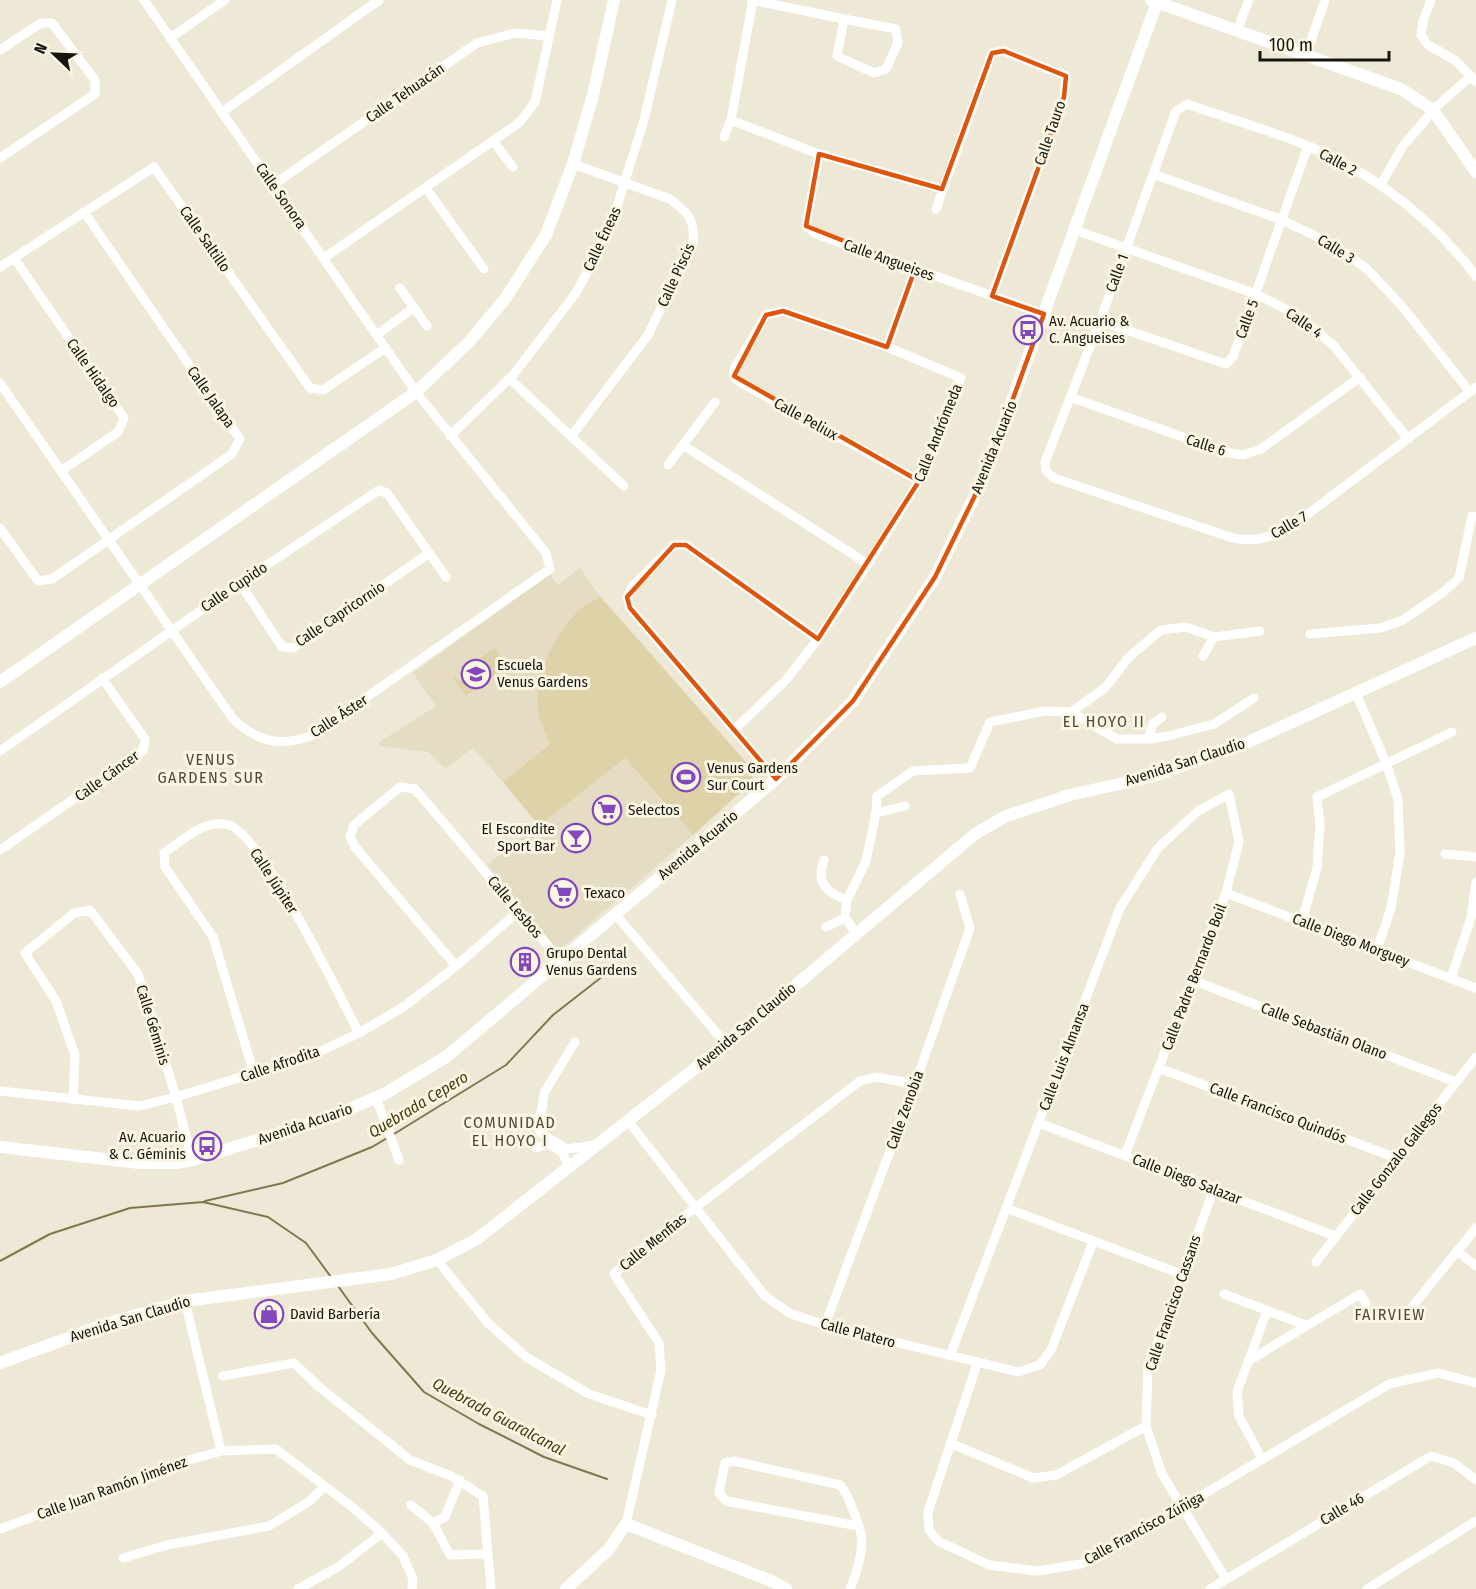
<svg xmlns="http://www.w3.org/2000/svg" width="1476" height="1589" font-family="'Fira Sans Condensed',sans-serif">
  <rect width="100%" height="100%" fill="#eee9d6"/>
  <path fill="#e4ddc3" d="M580,568L600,596L578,611L556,642L540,717L550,744L503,782L473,748L446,768L428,752L380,746L378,743L436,706L413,673L550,574L558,585Z
    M624,757L693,835L558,951L487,865Z"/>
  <path fill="#ded2a8" d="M600,596L752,769L753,776L751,783L693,835L625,758L539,826L503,782L550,744C547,736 542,727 540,718C530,680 552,640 577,612C583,606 593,601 600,596Z
    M495,648L508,667L466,696L453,677L455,676L459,682L463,680L459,673Z"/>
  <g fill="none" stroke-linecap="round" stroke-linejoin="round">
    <path stroke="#81764f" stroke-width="2" d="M394,1134L506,1065L553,1015L612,969
      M205,1201L283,1183L372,1147L389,1137
      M0,1261L50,1234L130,1208L203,1202L268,1217L306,1243L331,1277
      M338,1286L372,1333L424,1392L479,1424L544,1457L607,1479"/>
    <path stroke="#fff" stroke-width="9" d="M751,0L844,19
      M1431,0L1423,21L1421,35L1428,45L1456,61L1476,82
      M844,19L896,29L898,43L886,69L874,73L837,56Z
      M1237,31L1249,0
      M170,38L225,0
      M0,50L41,23H52L95,80V94L0,158
      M1306,55L1325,0
      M222,112L379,0
      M731,120L819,154L942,189
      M724,137L731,120L753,0
      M493,141L513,167
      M819,154L806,226L816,234L1044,314
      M1153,174L1282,220L1334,245L1367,269L1401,305L1470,392
      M1381,184L1403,146L1437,106L1471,76
      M273,185L477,43L515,33L549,36
      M426,188L484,269
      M936,209L992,53L1004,51L1066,76L1064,97L992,296
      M1075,230L1256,294L1299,316L1334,346L1408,439
      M14,258L124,418L118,432L61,471
      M324,258L520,122L535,102L557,0
      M0,267L154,167L310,388L323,390L385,348
      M1476,276C1432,219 1375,174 1308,146C1269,130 1227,118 1187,104L1176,111L1100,321L1045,462L1046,471L1054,478L1233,538C1256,542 1272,538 1292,526L1476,387
      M400,288L427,326
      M1100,321L1226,364L1233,357L1308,146
      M377,335L413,308
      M887,347L915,269
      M510,379L624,486
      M0,383L233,719C258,742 279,747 311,736L550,569L546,553L416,392L144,0
      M1070,397L1225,452L1243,455L1261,449L1360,377
      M572,435L648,335L693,242C695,219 688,213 670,199L573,164
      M450,436L513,375L576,293L610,229L644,120L672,0
      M683,445L868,564
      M668,465L715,402
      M0,528L38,581L52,579L232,454L240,439L84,212
      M240,583L282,647L293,648L429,553
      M1310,634L1381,628L1403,620L1442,593L1459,578L1472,516L1476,517
      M1203,656L1214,637L1260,631
      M1356,693L1386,763L1398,799L1400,853L1391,908L1377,950
      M1071,712L1117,739H1148L1168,736L1214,724L1254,698
      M734,730L786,680L818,639L868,564L919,481L961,378L887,347L783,311L766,315L734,369V376L738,381L919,481
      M1148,739L1153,724L1162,717
      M0,751L240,583L379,490L387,493L446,577
      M776,779L630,608L627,597L632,587L674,545H686L818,639
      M876,813L877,796L913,771L970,768L990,722L1045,711L1071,712L1105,688L1129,657L1161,630L1186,627L1214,637
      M0,850L143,751L145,739L102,678
      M1445,854L1476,857
      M824,860C815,883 827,893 847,900
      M1226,893L1476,988
      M616,915L726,1044
      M1302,921L1317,868L1320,824L1317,797L1452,732
      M826,927L845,918
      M857,934L845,918L847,900L866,861L876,813L905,806
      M456,966L355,847L350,837L354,825L400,787L415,789L561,961
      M1451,978L1471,918L1476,882
      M1192,980L1456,1082
      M575,1042L544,1093L542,1109L536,1123L542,1134L567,1149L595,1145
      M1159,1068L1396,1158
      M254,1074L213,937L165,867L164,853C183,840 205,818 229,825C262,835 340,997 359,1033
      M0,1091L139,1106L176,1097L310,1056L359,1033L405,1006L456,966L519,911
      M376,1098L399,1160
      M73,1100L75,1055L56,1001L25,953L74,913L90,910L138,974L176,1097L192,1160
      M628,1121L765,1296L791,1314L825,1325L1018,1372L1040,1365L1051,1350L1093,1242
      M1039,1123L1335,1236
      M536,1148L548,1143L563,1153L568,1168
      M1214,1189L1148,1368L1146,1426L1162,1474L1226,1579
      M1006,1208L1181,1274
      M1457,1251L1476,1266
      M437,1260L488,1323L526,1357L589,1394L652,1415
      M1316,1262L1476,1057
      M1224,1294L1305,1325
      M185,1301L221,1451
      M1412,1307L1476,1228
      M825,1325L915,1084L970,928L960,894
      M950,1356L1120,908L1158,848L1198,811L1229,794L1239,842L1226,893L1125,1155
      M1248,1361L1360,1294L1366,1303
      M977,1364L928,1512L929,1530L938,1541L989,1565L1037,1571L1081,1564L1182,1507L1389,1384L1438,1373L1476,1383
      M223,1376L294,1363L318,1386L410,1460L451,1476L483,1496L491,1589
      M950,1443L1033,1478L1056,1475L1146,1426
      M1262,1459L1239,1416L1237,1392L1267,1311
      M411,1505L433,1523L450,1555L488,1554
      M433,1523L445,1517L460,1480
      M626,1524L661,1370L659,1343L614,1274L639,1251L860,1081L876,1077L915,1084
      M0,1529L168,1466L221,1451L276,1449L351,1506L382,1533L403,1556L413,1579L412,1589
      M123,1558L167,1545L269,1526L310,1501L324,1487
      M298,1589L338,1567L382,1533
      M850,1589C856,1575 861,1558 862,1542C862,1530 848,1493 840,1485L734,1461L725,1463L719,1493L726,1501L858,1526
      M1210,1589L1431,1456L1454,1463L1476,1480
      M1367,1589L1476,1521"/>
    <path stroke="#fff" stroke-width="12" d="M1151,0L1401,89L1433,110L1476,172
      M0,682L416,392L469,342L505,299L546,235L573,164L593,95L614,0
      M0,1147L140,1163H177L192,1160L329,1118L386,1093L446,1057L776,779L853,701L935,577L985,475L1158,0
      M0,1363L109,1323L185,1301L391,1274L437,1260L477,1239L726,1044L975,834L1006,816L1070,795L1150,777L1244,744L1476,638
      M566,1589L609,1549L626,1524L774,1582L786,1589"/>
  </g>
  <path fill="none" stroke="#de560c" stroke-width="4.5" stroke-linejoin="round" d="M1004,51L1066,76L1064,97L992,296L1044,314L985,475L935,577L853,701L776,779L630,608L627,597L674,545H686L818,639L919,481L734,376L766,315L783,311L887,347L915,269L806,226L819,154L942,189L992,53Z"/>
  <defs>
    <g id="bus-ring" transform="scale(1.5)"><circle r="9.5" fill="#fbf6e3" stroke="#8448be" stroke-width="1.5"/><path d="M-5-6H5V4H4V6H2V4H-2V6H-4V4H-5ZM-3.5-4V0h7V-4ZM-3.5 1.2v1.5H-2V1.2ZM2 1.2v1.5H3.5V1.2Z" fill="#8448be"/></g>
    <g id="school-ring" transform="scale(1.5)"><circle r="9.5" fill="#fbf6e3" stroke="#8448be" stroke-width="1.5"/><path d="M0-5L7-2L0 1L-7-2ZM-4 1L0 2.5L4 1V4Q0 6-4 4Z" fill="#8448be"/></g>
    <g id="stadium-ring" transform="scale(1.5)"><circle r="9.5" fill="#fbf6e3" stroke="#8448be" stroke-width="1.5"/><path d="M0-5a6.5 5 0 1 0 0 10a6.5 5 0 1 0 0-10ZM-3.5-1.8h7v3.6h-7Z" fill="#8448be"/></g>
    <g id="supermarket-ring" transform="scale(1.5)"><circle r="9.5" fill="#fbf6e3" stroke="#8448be" stroke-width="1.5"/><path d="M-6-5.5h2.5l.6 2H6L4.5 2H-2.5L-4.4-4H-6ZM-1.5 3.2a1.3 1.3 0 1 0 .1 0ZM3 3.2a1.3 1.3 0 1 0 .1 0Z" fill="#8448be"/></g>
    <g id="bar-ring" transform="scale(1.5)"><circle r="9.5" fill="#fbf6e3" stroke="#8448be" stroke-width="1.5"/><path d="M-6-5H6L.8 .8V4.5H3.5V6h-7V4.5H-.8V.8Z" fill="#8448be"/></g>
    <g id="building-ring" transform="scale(1.5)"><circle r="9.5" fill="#fbf6e3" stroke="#8448be" stroke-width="1.5"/><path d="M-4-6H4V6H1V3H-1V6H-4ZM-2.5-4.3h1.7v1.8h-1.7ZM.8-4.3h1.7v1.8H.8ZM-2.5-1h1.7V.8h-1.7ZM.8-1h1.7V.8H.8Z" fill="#8448be"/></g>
    <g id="shop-ring" transform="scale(1.5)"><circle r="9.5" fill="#fbf6e3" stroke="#8448be" stroke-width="1.5"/><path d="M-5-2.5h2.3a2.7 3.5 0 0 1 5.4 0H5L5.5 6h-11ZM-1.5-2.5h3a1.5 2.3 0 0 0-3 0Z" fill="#8448be"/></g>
  </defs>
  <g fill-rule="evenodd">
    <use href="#bus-ring" x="1028" y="330"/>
    <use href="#school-ring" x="476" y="674"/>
    <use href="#stadium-ring" x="686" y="777"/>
    <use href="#supermarket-ring" x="607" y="810"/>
    <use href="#bar-ring" x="576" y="838"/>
    <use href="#supermarket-ring" x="563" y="893"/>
    <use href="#building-ring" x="525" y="962"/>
    <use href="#bus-ring" x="207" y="1146"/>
    <use href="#shop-ring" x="269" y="1314"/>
  </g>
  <g text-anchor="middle" stroke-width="6" stroke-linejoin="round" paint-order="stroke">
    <g font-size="15" fill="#17150f" stroke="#fbf6e3">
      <text transform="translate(405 93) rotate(-35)" y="5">Calle Tehuacán</text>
      <text transform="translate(1050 133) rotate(-71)" y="5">Calle Tauro</text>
      <text transform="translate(1338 162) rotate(28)" y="5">Calle 2</text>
      <text transform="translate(281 196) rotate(55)" y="5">Calle Sonora</text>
      <text transform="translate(205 239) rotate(55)" y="5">Calle Saltillo</text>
      <text transform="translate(602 239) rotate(-65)" y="5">Calle Éneas</text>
      <text transform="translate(1336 249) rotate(32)" y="5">Calle 3</text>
      <text transform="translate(889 260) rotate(20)" y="5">Calle Angueises</text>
      <text transform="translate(1117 273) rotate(-70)" y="5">Calle 1</text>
      <text transform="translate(676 275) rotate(-65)" y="5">Calle Piscis</text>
      <text transform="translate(1247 319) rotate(-70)" y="5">Calle 5</text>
      <text transform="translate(1304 323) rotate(35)" y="5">Calle 4</text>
      <text transform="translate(93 373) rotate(55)" y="5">Calle Hidalgo</text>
      <text transform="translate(211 397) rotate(55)" y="5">Calle Jalapa</text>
      <text transform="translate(806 419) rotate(29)" y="5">Calle Peliux</text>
      <text transform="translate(938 433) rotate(-68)" y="5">Calle Andrómeda</text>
      <text transform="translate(1206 445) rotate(18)" y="5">Calle 6</text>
      <text transform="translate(994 447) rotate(-68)" y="5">Avenida Acuario</text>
      <text transform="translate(1289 525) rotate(-30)" y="5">Calle 7</text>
      <text transform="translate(234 587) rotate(-34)" y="5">Calle Cupido</text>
      <text transform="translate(340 614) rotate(-34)" y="5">Calle Capricornio</text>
      <text transform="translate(339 716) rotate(-33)" y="5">Calle Áster</text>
      <text transform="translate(1185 762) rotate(-18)" y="5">Avenida San Claudio</text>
      <text transform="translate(107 776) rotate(-36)" y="5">Calle Cáncer</text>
      <text transform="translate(698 845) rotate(-40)" y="5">Avenida Acuario</text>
      <text transform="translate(274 881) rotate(57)" y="5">Calle Júpiter</text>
      <text transform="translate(515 907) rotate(50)" y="5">Calle Lesbos</text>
      <text transform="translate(1351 940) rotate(21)" y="5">Calle Diego Morguey</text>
      <text transform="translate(1194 977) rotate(-69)" y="5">Calle Padre Bernardo Boil</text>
      <text transform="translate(153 1025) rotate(73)" y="5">Calle Géminis</text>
      <text transform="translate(746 1026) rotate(-40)" y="5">Avenida San Claudio</text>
      <text transform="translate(1324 1031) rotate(21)" y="5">Calle Sebastián Olano</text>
      <text transform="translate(1064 1057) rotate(-69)" y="5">Calle Luis Almansa</text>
      <text transform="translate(280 1064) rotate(-19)" y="5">Calle Afrodita</text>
      <text transform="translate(905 1110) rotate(-70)" y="5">Calle Zenobia</text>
      <text transform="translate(1278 1113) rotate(21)" y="5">Calle Francisco Quindós</text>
      <text transform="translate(305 1124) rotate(-19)" y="5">Avenida Acuario</text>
      <text transform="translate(1396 1159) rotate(-52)" y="5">Calle Gonzalo Gallegos</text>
      <text transform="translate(1187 1179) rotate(21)" y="5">Calle Diego Salazar</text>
      <text transform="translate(653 1242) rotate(-39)" y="5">Calle Menfias</text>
      <text transform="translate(1173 1303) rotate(-71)" y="5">Calle Francisco Cassans</text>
      <text transform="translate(130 1319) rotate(-17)" y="5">Avenida San Claudio</text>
      <text transform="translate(858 1333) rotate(15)" y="5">Calle Platero</text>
      <text transform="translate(112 1488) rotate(-20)" y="5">Calle Juan Ramón Jiménez</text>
      <text transform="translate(1342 1509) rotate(-31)" y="5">Calle 46</text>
      <text transform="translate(1144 1528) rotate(-29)" y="5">Calle Francisco Zúñiga</text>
    </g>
    <g font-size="15" fill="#17150f" stroke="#fbf6e3" text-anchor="start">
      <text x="1049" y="326">Av. Acuario &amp;<tspan x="1049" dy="17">C. Angueises</tspan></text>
      <text x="497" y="670">Escuela<tspan x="497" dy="17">Venus Gardens</tspan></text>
      <text x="707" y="773">Venus Gardens<tspan x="707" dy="17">Sur Court</tspan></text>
      <text x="628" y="815">Selectos</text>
      <text x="555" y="834" text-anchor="end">El Escondite<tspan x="555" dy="17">Sport Bar</tspan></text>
      <text x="584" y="898">Texaco</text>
      <text x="546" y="958">Grupo Dental<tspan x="546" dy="17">Venus Gardens</tspan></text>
      <text x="186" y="1142" text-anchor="end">Av. Acuario<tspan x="186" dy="17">&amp; C. Géminis</tspan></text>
      <text x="290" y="1319">David Barbería</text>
    </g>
    <g font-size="16" letter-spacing="1.5" fill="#4f4a3b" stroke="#fbf6e3">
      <text x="1104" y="727">EL HOYO II</text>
      <text x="211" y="765">VENUS<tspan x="211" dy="18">GARDENS SUR</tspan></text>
      <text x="510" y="1128">COMUNIDAD<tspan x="510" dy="18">EL HOYO I</tspan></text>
      <text x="1390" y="1320">FAIRVIEW</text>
    </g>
    <g font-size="16" font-style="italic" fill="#463b0f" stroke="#fbf6e3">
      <text transform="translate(418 1104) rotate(-31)" y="6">Quebrada Cepero</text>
      <text transform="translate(499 1416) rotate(28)" y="6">Quebrada Guaralcanal</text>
    </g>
  </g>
  <g transform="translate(54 54) rotate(293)" stroke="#fbf6e3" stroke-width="4.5" paint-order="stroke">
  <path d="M0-4.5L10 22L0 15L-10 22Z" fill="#17150f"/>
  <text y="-9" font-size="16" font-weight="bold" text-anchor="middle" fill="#17150f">N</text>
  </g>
  <path d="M1260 51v9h129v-9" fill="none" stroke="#17150f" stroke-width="3"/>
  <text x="1269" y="51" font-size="18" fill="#17150f" stroke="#fbf6e3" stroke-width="4.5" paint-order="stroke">100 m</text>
</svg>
